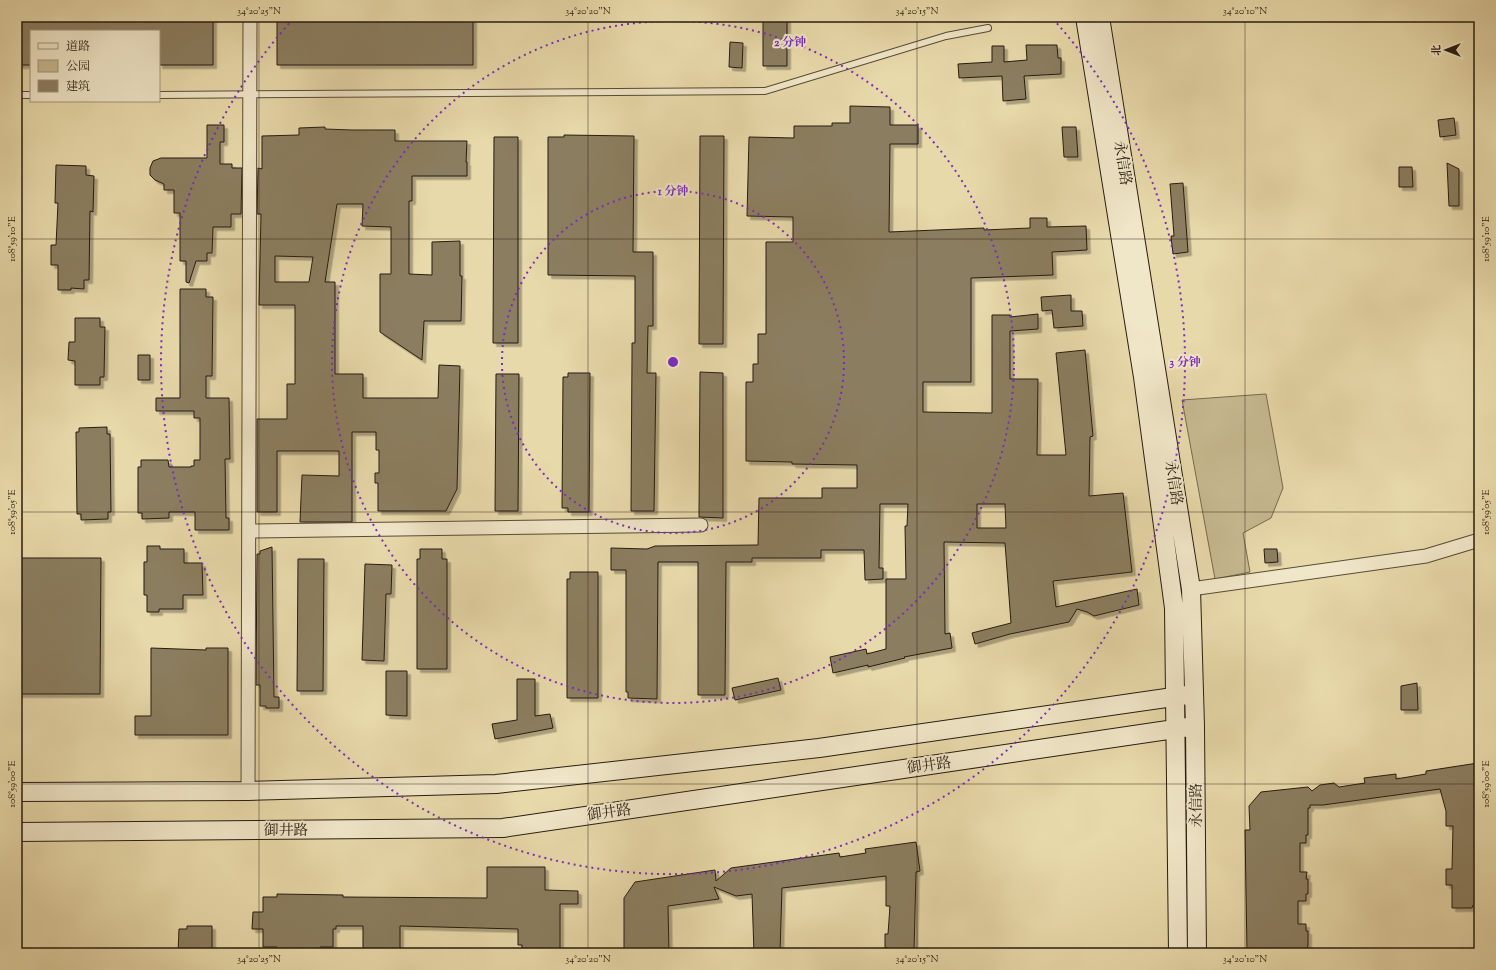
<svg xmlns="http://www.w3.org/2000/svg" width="1496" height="970" font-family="'Sorts Mill Goudy','Noto Serif SC',serif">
  <defs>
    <filter id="shadow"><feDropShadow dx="3.5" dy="3.5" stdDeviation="0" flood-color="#0004"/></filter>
  </defs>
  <rect width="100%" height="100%" fill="#e8d9aa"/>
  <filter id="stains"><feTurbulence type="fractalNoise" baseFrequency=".005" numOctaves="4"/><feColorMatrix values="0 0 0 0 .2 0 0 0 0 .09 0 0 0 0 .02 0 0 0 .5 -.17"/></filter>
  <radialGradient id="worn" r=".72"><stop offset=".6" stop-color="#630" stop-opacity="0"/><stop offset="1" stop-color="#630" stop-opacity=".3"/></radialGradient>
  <path fill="#c7b990" stroke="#776a50" d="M1266,394L1283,488L1271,518L1243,533L1250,572L1215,579L1182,400Z"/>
  <path fill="#8b7e60" stroke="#271c0f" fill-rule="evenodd" filter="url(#shadow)" d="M17,17H213V65H159V31H31V65H17Z
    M277,17H473V65H277Z
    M763,17H787V66H763Z
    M730,42L743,43L742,68L729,67Z
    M1026,45H1057L1058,58H1061V74L1024,76L1026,99L1003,101L1002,76L959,78L958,64L992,62V46H1004V62L1027,60Z
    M850,106L890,107V125H918V144H890L889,232L984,228V230L1030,228V218H1047V227L1086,226L1087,250L1052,252L1053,275L971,278V382H923V412L992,413V315H1010V317L1038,314V329L1010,331V379H1038L1037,455H1066L1056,353L1085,350L1093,436L1090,437L1089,496L1123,493L1132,572L1053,581L1056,607L1137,589L1139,605L1094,616L1087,612L1077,609L1069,622L1010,634L975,644L972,633L1011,623L1005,543L944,542L945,634L950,633L952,648L904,657L905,658L868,667V665L833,673L830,657L866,649L867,654L886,649V579H906L905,526H907L908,504H880L879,568H883V579L865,580L864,550H821V558H752V562H726L725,695H698V562H658L657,699L628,698V692H626V570H611V548L647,549L655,546L758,545L759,498H822V488H857V465L792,464V462L746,461V382H753V364H758V334H766V242H793V217L747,216L749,137L794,138V126H832V123H850ZM977,504H1005L1006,528H977Z
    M1454,118L1456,135L1440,137L1438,120Z
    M207,125H224V142H220V164H232V168H242L241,214H231V227H213L212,253H207V261H196L189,283L186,282V261H180V213H174V190H164V184L155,180L150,175V168L153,161L161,158H207Z
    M325,127V129L352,130H395V141H467L466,162H467V176H412V201H409V274L432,275V242L460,241V276H462L461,321H424L422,360L380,332V274H391V227L362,226L363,204H337L325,282H335V374H363V398H438L439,365L460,366L457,489L446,511H378V483H375V473H379V450H376V432H352V522H300L302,475L339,476V451H277V512H257V419H287V384H295V305H259L261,214H257L258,168L262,169V136L299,135V128ZM275,256L313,257L309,282H275Z
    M1062,127H1076L1078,157H1064Z
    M564,135L634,136L633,252H653V326H648L647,373H656L654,511H631L632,355V343H635V276L548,275V137H564Z
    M700,136H724L723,344H699Z
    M494,137H518V343H493Z
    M1447,163L1459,169V206H1449Z
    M56,165L86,166V175L94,176L93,212L90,211L89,280H84V289L71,288V290H58V265H51V245H56L58,203H55Z
    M1399,167H1412L1413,187H1399Z
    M1183,183L1188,252L1173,254L1171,236H1174L1170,184Z
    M180,289H206V297H213L212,376H206V398H229L230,459H225L226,518H229V530H195V512H169V518L142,519V513H138V467H141V460H168L169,467H191V466H194V460H200V418H194V411H156V398H180Z
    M1071,295V311H1082L1083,326L1054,328L1052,310L1042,311L1041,297Z
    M75,318H100V327H105L104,377H100V385H75V361L68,360L69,342H75Z
    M138,355H150V380H138Z
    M700,372L723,373V518L699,517Z
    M568,373H590L589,512H568V508H562L563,377H568Z
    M496,374H519L518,511H495Z
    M107,427V434H110L111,512H108V519L81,520V514H77L76,432H79V428Z
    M147,546H160V549H184V563H202L203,595H183V609H159V612H147V595H144V562H147Z
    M272,547L274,697H279V708H266V706H260V685H256L257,554H260V551Z
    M420,549H442V559H447V669H417V559H420Z
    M1264,549H1277L1278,562L1265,563Z
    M17,558H101L100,694H17Z
    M298,559H324L323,691H297Z
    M365,564L392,565L391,594H386L384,661L362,660Z
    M570,572H598V698H567V579H570Z
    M151,648L206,650V648H228V735H135V716H151Z
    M386,671H407V716L386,715Z
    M778,678L781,690L735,700L732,688Z
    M517,679H535V716L550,714L553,728L495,739L492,724L517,720Z
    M1417,683L1418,710H1401V686Z
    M1478,763V767H1479V905H1473L1472,908H1452V885H1446V869H1452L1453,826H1446V811L1440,789L1323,805H1310V808H1308V835H1306V843H1300V872H1307L1306,879H1308V894H1306V901H1298V924H1306V931H1308V945L1306,953H1247L1245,830H1250L1249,806L1261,792L1308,787L1312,791L1320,785L1334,783L1339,787L1365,783L1364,778L1396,774V779L1426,774V771Z
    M916,842L920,871L916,872L914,953H890L888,948H885V934H888L890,906H886V876L782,888L780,953H754L752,894L736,896L714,887L719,899L668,906L669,953H624V898L635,882L715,870L716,881L731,868L839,853L840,857L866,853L865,849Z
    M487,867H545V890L578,891V904H560V953H522V945H518V929L400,926V953H363V926H336V929H333V947H320V950L277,949V947H263V929H252L253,912H263V897H277V894L343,895V897L487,898Z
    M187,926H212V953H178L179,929H187Z"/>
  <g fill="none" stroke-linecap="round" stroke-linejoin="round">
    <g stroke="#574b36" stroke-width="8">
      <path id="lane" d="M17,95H31
        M159,95L765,91L946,36L988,28"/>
    </g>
    <g stroke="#574b36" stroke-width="15">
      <path id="street" d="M249,531L701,525
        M1191,589L1426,556L1479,540
        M248,791L250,17"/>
    </g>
    <g stroke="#271c0f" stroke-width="20">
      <path id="secondary" d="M1085,17L1143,377L1174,608L1178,953
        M1100,17L1191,589L1195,726L1197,953
        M17,792L248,791L496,784L819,748L1194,694
        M17,832L503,828L1195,726"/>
    </g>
    <use href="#lane" stroke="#f0e6c8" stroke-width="6"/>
    <use href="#street" stroke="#f0e6c8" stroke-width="13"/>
    <use href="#secondary" stroke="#f0e6c8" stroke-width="18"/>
  </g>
  <path fill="none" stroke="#271c0f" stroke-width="1" stroke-opacity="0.45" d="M259,17V953M588,17V953M917,17V953M1245,17V953M17,239H1479M17,512H1479M17,784H1479"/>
  <g fill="none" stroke="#7b2cbf" stroke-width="2" stroke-dasharray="2 4">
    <circle cx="673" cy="362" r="171"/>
    <circle cx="673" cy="362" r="341"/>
    <path d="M1053 19A512 512 0 1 1 293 19"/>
  </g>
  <g text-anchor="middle" stroke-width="4" stroke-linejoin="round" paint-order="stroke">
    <g font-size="15" fill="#271c0f" stroke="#f0e6c8">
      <text transform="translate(1123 163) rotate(81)" y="5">永信路</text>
      <text transform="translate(1174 483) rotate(81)" y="5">永信路</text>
      <text transform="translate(929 765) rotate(-8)" y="5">御井路</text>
      <text transform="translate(1196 805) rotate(-90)" y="5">永信路</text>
      <text transform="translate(609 812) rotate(-8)" y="5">御井路</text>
      <text x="286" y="835">御井路</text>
    </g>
  </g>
  <circle cx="673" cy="362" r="6" fill="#7b2cbf" stroke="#f0e6c8" stroke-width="2"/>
  <g font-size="12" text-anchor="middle" font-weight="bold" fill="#7b2cbf" stroke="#f0e6c8" stroke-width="4" stroke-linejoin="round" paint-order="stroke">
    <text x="790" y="46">2 分钟</text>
    <text x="673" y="195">1 分钟</text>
    <text x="1185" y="366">3 分钟</text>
  </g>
  <rect width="1496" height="970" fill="none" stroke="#e8d9aa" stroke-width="44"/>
  <rect x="30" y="30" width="130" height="72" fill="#f0e6c8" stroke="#a0957e"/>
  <rect x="38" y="43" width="20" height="6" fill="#f0e6c8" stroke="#a0957e"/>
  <text x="66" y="50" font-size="12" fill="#271c0f">道路</text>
  <rect x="38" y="60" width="20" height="12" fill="#c7b990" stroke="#a0957e"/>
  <text x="66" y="70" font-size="12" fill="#271c0f">公园</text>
  <rect x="38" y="80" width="20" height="12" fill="#8b7e60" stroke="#a0957e"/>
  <text x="66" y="90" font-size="12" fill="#271c0f">建筑</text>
  <g transform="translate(1446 50) rotate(270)" stroke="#f0e6c8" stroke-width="3" paint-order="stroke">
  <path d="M0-3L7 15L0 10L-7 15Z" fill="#271c0f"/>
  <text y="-6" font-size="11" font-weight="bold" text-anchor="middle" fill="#271c0f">北</text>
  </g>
  <rect x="22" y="22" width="1452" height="926" fill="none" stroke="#271c0f" stroke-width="1.5"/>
  <g font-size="10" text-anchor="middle" fill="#271c0f">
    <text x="259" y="14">34°20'25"N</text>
    <text x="588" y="14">34°20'20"N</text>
    <text x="917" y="14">34°20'15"N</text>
    <text x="1245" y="14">34°20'10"N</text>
    <text transform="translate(1485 239) rotate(-90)" y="4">108°59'10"E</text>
    <text transform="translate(11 239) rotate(-90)" y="4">108°59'10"E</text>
    <text transform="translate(1485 512) rotate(-90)" y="4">108°59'05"E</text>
    <text transform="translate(11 512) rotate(-90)" y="4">108°59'05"E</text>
    <text transform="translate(1485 784) rotate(-90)" y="4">108°59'00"E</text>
    <text transform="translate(11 784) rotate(-90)" y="4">108°59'00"E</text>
    <text x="259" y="962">34°20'25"N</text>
    <text x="588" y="962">34°20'20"N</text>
    <text x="917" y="962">34°20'15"N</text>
    <text x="1245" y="962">34°20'10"N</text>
  </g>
  <rect width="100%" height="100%" filter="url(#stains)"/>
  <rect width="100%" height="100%" fill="url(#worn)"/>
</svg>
